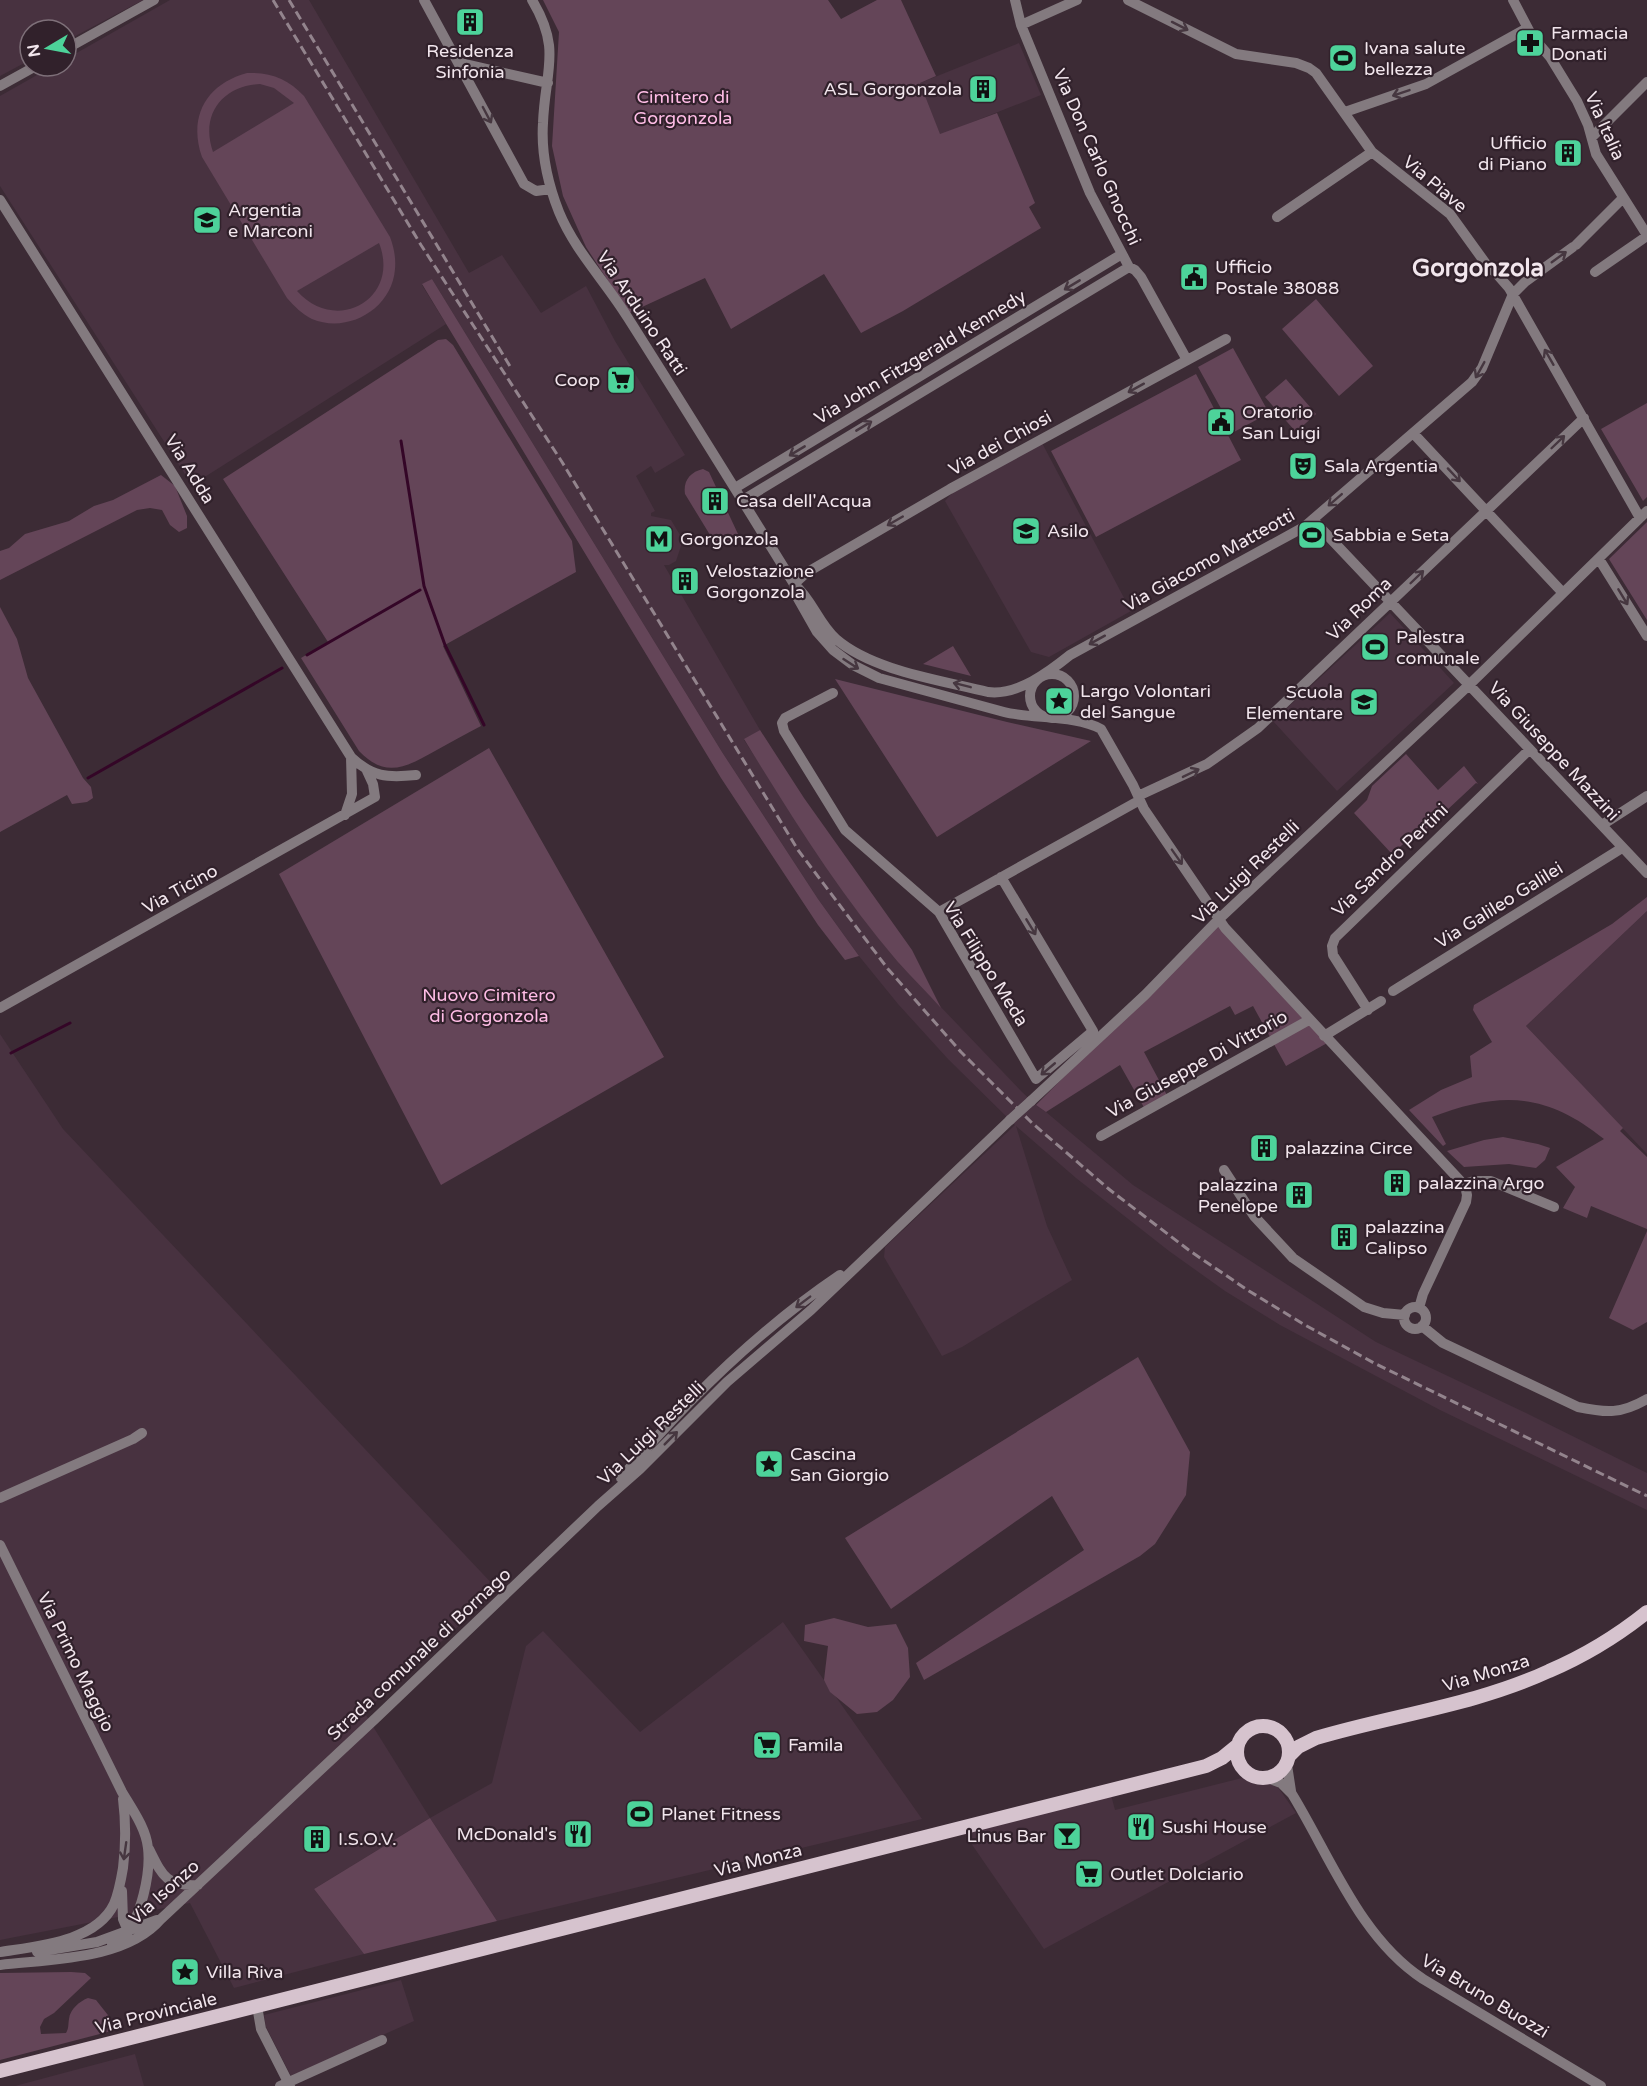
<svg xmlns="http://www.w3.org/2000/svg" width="1647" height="2086" font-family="'Varela Round',sans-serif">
  <rect width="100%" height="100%" fill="#3c2b35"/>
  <path fill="#483240" d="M0,0H143L66,41V30H30V60L0,76Z
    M170,0H309L469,273L502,255L541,313L586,286L615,341L685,455L655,473L651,466L636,476L655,511L651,513V516L671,520L683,540L676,561L669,565H664L760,730L744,740L856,909L897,961L1022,1092L1036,1105L1046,1112L1133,1185L1376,1342L1528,1414L1647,1473V1510L1440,1410L1280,1325L1225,1291L1169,1251L1076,1178L1016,1126L1047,1226L1072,1280L962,1347L942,1356L884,1257L885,1247L1015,1125L948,1059L898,1004L859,956L818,899L722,752L432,279L422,285L446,324L192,485L0,186V96L53,66H66V59Z
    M1019,43L1041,95L940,135L920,83Z
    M1042,443L1131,611L1049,657L1031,652L945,501L952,493Z
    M1390,613L1454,683L1337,791L1273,721Z
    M1647,911V1154L1526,1026Z
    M0,1034L63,1129L498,1590L364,1712L430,1818L492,1783L526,1646L543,1631L640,1732L783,1622L922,1819L497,1921L430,1818L314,1889L364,1954L234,1988L190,1903L0,1940Z
    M1242,1778L1258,1785L1275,1783L1296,1813L1044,1949L964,1833L1111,1795L1115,1810Z
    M401,1980L414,2021L291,2076L266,2027L264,2015Z
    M135,2054L144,2086H15Z"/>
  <path fill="#644558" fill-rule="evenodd" d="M543,0H828L841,19L877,0H901L936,76L920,83L940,134L997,113L1035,203L1029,207L1041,228L903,311L861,333L824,274L731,329L705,278L629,313L586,247L563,196L552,146L559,32Z
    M247,73C271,72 288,79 304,96L390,237C394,248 396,258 395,269C392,309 348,334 312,319C302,314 294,306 287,298L202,157C188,117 206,84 247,73ZM260,84L274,88L294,103L213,152C200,115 222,86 260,84ZM379,243C401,299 336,335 297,291Z
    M432,279L722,752L818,899L859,956L845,960L818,925L721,778L422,284Z
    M1316,299L1373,366L1339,396L1282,329Z
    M446,339L453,345L572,541L576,572L443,646L481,726C465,734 450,743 435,751C406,767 386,779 359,751L301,658L328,642L223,479L438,340Z
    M1233,348L1269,413L1234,432L1198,367Z
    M1196,374L1241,460L1096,537L1051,451Z
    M1286,379L1316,414L1296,432L1265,397Z
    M1647,403V497L1643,501L1601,429Z
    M703,469L709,472L738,534L733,543L718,548L685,494C683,481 690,472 703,469Z
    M161,475L175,486L187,516V528L179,532L170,525L162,510L150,508L137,510L0,580V551L9,548L25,534L69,521L94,506L113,500Z
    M1647,522V620L1609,559Z
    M0,607L17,639L28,678L83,778L91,787L93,798L87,802L72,804L67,795L0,832Z
    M953,646L971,676L923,664Z
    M835,679L1007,722L1091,741L937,837Z
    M760,730L804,798L912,950L941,1008C927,992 911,977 897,961C839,893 791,816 744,739Z
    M489,748L664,1057L441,1185L279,874Z
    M1406,754L1438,790L1464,766L1478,784L1476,783L1415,840L1411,837L1392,854L1354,813L1367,800L1372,786Z
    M1647,897V911L1526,1026L1623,1128L1620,1131L1647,1157V1229L1591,1206L1587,1218L1563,1208L1575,1187L1556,1167L1604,1139C1546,1092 1500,1091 1432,1117L1446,1144L1443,1146L1409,1110L1441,1090L1472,1077L1470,1056L1492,1042L1473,1010L1474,1005L1612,924Z
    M1221,919L1329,1042L1286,1066L1253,1006L1235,1015L1230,1006L1144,1052L1169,1099L1146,1111L1120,1065L1046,1112L1036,1105Z
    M1503,1137L1538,1144L1550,1148L1545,1160L1536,1168L1509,1164L1464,1167L1447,1151L1484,1140Z
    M1647,1231V1322L1633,1330L1609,1318Z
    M1138,1357L1190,1452L1186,1495L1155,1544L1140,1556L924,1680L916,1663L1084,1550L1052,1496L891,1609L845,1538Z
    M834,1618L868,1627L896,1624L908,1648L910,1677L893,1700L877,1712L857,1714L830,1692L824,1680L828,1646L804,1641L805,1625Z
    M430,1818L497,1921L364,1954L314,1889Z
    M71,1972L85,1973L91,1978L54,2013L44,2019L40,2027L41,2034L66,2033C69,2028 68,2025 69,2019C70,2009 80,2001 88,1998L96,2000L119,2029L0,2060V1973Z"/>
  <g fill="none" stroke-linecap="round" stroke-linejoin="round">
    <path stroke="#340627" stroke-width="3" d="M401,441L424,586L445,645L484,725
      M307,655L420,590
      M88,778L282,668
      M11,1053L70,1023"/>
    <path stroke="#837a7f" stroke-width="10" d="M424,0L524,184L536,191L551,189
      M532,0C562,50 545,70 543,123C541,153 548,184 559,212C575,251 606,282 628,318C684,406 739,495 794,584C812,599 818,623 836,639C873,671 941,680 988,692C1017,696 1049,672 1070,655L1304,527L1472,382L1482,368L1513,294L1525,282L1573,247
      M1015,0L1021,25L1090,193L1129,267L1135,270L1141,277L1187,360
      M1128,0L1236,54L1296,63L1309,68L1316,73L1372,152L1450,214L1489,268L1495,272L1509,288L1640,518
      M1513,0L1532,36L1550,57L1577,101L1588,125L1596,154L1647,235
      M1021,25L1077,0
      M66,49L154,0
      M460,63L548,83
      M0,86L36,66
      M1345,112L1426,84L1527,28
      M1592,137L1647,82
      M0,200L351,757C372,777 387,778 416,775
      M1277,217L1372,152
      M1576,245L1623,198
      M1595,272L1647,236
      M1413,433L1563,593
      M735,488L1122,254
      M743,500L1129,267
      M1313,520L1647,873
      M1599,559L1647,636
      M794,584L796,595L817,632L833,650L853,665L879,678L1004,712C1032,719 1076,715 1101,729L1133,785L1144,809L1225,928L1465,1186L1467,1195L1466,1202L1423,1294L1419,1308
      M794,584L806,573L950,489L1226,339
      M1030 696a22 22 0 1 1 44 0a22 22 0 1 1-44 0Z
      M833,693L785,718L782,723L784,731L845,830L939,912L1036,1079L1093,1031L1001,877
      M367,771L373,784L375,797
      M1138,796L1207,764L1258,728L1584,418
      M345,815L352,794L351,757
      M1602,825L1647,796
      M939,912L1140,800
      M1393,991L1622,848
      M0,1008L375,797
      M1368,1010L1333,955L1332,946L1335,938L1529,750
      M1324,1036L1381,1001
      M1031,1101L1145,995L1219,919L1469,685L1647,511
      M1101,1136L1309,1020
      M1224,1170L1254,1216L1293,1258L1364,1307L1383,1313L1405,1315
      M1464,1184L1474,1181H1491L1554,1207
      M1404 1318a11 11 0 1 1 22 0a11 11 0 1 1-22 0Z
      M1422,1326L1443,1343L1578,1407C1607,1413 1621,1414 1647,1399
      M621,1478C685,1402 757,1331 840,1275
      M0,1498L133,1439L142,1433
      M0,1545L122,1792C132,1809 146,1828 148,1848C151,1873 141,1918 124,1937C121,1941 116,1942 112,1944
      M1287,1765L1291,1791
      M1268,1778L1281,1783L1292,1794C1330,1856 1360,1938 1423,1979L1601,2086
      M149,1849C162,1875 166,1887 198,1885
      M122,1891L123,1919L128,1931
      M0,1952C37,1946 96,1942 114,1904C119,1892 121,1880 123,1868C126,1844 126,1823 123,1799
      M37,1952L97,1942L157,1920
      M0,1965C50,1959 126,1960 161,1919L376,1718L598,1506L640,1469L727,1382L811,1310L1010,1120
      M257,2006L261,2029L290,2086
      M280,2086L382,2040"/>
    <path stroke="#d6c3ce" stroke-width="14" d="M1237 1752a26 26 0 1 1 52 0a26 26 0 1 1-52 0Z
      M1290,1755L1298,1747L1316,1738C1393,1715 1476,1705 1549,1671C1584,1656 1617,1636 1647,1612
      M0,2071L1206,1766L1222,1758L1238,1745"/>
    <path stroke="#93848d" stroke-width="3" stroke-dasharray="9 4.5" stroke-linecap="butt" d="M273,0L421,245L562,462L798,850L888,969L961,1052L1032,1123L1110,1190L1190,1251L1249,1291L1305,1325L1374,1363L1647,1496
      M289,0L511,368"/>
    <path stroke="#837a7f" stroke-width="10" d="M1010,1120L1031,1101"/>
  </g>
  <defs><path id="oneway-shaft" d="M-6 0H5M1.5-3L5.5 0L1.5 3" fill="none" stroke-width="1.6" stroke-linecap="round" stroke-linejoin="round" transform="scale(1.5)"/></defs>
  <g stroke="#463740">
    <use href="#oneway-shaft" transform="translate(1180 26) rotate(27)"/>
    <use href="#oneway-shaft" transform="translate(1401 93) rotate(161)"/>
    <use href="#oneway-shaft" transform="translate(487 115) rotate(62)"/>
    <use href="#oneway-shaft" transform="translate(1559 257) rotate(-36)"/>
    <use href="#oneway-shaft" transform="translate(1072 285) rotate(149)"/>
    <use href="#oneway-shaft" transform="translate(1549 357) rotate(-120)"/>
    <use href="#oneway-shaft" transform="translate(1480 370) rotate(119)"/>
    <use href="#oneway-shaft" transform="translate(1136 388) rotate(151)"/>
    <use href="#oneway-shaft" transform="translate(864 426) rotate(-31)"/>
    <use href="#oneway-shaft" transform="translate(1558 442) rotate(-44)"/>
    <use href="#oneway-shaft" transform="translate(797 451) rotate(149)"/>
    <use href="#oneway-shaft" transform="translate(1454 475) rotate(47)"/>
    <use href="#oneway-shaft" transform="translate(1335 500) rotate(139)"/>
    <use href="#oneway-shaft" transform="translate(895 521) rotate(150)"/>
    <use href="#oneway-shaft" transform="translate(1417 577) rotate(-44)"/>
    <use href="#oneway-shaft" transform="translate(1623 597) rotate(59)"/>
    <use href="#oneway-shaft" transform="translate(1097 640) rotate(151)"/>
    <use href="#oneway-shaft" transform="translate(851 664) rotate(33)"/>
    <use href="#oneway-shaft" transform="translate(962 685) rotate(-166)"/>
    <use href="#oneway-shaft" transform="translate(1191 773) rotate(-26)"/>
    <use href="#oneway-shaft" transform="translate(1177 857) rotate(55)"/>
    <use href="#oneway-shaft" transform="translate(1031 927) rotate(59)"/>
    <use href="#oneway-shaft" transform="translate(1048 1069) rotate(140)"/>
    <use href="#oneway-shaft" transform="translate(803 1302) rotate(143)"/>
    <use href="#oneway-shaft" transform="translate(671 1438) rotate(-45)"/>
    <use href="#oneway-shaft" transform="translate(125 1851) rotate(98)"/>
  </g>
  <defs>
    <g id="building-square" transform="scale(1.5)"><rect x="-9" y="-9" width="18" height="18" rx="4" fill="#4dd39a" stroke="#31212b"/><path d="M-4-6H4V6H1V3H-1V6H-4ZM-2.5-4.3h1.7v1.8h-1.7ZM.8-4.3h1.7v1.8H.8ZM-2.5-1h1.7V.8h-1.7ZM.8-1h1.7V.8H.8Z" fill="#111"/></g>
    <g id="pharmacy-square" transform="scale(1.5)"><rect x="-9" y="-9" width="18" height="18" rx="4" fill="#4dd39a" stroke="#31212b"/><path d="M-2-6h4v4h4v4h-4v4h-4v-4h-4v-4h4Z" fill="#111"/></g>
    <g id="stadium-square" transform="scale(1.5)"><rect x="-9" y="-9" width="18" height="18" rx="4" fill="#4dd39a" stroke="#31212b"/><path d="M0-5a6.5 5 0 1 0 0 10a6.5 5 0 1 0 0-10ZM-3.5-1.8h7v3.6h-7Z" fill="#111"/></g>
    <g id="school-square" transform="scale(1.5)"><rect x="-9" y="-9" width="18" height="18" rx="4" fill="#4dd39a" stroke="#31212b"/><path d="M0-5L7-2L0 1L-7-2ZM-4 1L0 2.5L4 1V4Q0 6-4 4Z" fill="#111"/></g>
    <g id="civic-square" transform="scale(1.5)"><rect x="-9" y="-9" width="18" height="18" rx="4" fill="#4dd39a" stroke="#31212b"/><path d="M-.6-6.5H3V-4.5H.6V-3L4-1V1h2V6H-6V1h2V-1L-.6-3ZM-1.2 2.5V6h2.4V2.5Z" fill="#111"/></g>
    <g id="supermarket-square" transform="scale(1.5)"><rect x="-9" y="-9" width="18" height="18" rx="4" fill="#4dd39a" stroke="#31212b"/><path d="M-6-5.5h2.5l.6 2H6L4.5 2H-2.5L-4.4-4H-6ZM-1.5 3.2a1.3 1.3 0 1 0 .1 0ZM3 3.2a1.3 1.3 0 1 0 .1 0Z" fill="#111"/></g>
    <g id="theatre-square" transform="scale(1.5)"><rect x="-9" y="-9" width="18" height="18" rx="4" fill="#4dd39a" stroke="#31212b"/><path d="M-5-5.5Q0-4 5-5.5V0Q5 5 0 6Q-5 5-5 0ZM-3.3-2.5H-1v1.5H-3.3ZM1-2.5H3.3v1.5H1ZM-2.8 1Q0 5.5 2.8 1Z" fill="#111"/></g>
    <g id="metro-square" transform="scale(1.5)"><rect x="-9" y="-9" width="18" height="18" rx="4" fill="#4dd39a" stroke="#31212b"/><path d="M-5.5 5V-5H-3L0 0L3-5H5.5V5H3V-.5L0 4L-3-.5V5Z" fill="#111"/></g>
    <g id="sight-square" transform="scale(1.5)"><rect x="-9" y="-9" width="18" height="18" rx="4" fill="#4dd39a" stroke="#31212b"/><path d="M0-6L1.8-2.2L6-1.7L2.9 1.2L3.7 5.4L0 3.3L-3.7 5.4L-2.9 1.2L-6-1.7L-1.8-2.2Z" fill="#111"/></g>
    <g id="restaurant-square" transform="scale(1.5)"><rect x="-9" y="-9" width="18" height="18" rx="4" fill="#4dd39a" stroke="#31212b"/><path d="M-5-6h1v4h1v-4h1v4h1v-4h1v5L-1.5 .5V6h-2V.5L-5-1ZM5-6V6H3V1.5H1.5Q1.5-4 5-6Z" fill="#111"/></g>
    <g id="bar-square" transform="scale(1.5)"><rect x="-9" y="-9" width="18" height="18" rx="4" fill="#4dd39a" stroke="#31212b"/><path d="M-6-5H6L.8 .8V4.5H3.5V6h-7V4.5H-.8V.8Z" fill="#111"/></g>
  </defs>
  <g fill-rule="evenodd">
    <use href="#building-square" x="470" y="22"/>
    <use href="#pharmacy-square" x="1530" y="43"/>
    <use href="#stadium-square" x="1343" y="58"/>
    <use href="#building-square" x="983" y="89"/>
    <use href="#building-square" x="1568" y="153"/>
    <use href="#school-square" x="207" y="220"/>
    <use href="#civic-square" x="1194" y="277"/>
    <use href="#supermarket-square" x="621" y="380"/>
    <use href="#civic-square" x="1221" y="422"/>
    <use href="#theatre-square" x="1303" y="466"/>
    <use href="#building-square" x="715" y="501"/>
    <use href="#school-square" x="1026" y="531"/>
    <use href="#stadium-square" x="1312" y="535"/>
    <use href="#metro-square" x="659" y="539"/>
    <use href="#building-square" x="685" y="581"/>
    <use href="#stadium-square" x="1375" y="647"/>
    <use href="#sight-square" x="1059" y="701"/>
    <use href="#school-square" x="1364" y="702"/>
    <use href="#building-square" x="1264" y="1148"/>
    <use href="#building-square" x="1397" y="1183"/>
    <use href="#building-square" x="1299" y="1195"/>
    <use href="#building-square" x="1344" y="1237"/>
    <use href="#sight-square" x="769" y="1464"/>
    <use href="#supermarket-square" x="767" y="1745"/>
    <use href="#stadium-square" x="640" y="1814"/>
    <use href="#restaurant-square" x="1141" y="1827"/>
    <use href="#restaurant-square" x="578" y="1834"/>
    <use href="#bar-square" x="1067" y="1836"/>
    <use href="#building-square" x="317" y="1839"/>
    <use href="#supermarket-square" x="1089" y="1874"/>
    <use href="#sight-square" x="185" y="1972"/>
  </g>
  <g text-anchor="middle" stroke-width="4.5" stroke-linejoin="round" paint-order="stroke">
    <g font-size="18" fill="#f2e6ed" stroke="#31212b" text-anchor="start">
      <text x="1551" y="39">Farmacia<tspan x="1551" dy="21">Donati</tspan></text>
      <text x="1364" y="54">Ivana salute<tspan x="1364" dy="21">bellezza</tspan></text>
      <text x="470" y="57" text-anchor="middle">Residenza<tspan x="470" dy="21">Sinfonia</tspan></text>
      <text x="962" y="95" text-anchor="end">ASL Gorgonzola</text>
      <text x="1547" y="149" text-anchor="end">Ufficio<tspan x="1547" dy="21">di Piano</tspan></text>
      <text x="228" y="216">Argentia<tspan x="228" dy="21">e Marconi</tspan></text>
      <text x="1215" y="273">Ufficio<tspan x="1215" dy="21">Postale 38088</tspan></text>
      <text x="600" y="386" text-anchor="end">Coop</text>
      <text x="1242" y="418">Oratorio<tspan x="1242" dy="21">San Luigi</tspan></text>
      <text x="1324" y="472">Sala Argentia</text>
      <text x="736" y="507">Casa dell'Acqua</text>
      <text x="1047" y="537">Asilo</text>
      <text x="1333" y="541">Sabbia e Seta</text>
      <text x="680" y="545">Gorgonzola</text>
      <text x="706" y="577">Velostazione<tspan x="706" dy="21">Gorgonzola</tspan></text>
      <text x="1396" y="643">Palestra<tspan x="1396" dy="21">comunale</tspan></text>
      <text x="1080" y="697">Largo Volontari<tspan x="1080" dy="21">del Sangue</tspan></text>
      <text x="1343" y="698" text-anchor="end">Scuola<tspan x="1343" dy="21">Elementare</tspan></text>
      <text x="1285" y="1154">palazzina Circe</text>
      <text x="1418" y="1189">palazzina Argo</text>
      <text x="1278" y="1191" text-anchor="end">palazzina<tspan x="1278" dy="21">Penelope</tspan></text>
      <text x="1365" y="1233">palazzina<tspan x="1365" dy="21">Calipso</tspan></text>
      <text x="790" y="1460">Cascina<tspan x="790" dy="21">San Giorgio</tspan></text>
      <text x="788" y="1751">Famila</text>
      <text x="661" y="1820">Planet Fitness</text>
      <text x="1162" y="1833">Sushi House</text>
      <text x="557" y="1840" text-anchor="end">McDonald's</text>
      <text x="1046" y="1842" text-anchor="end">Linus Bar</text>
      <text x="338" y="1845">I.S.O.V.</text>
      <text x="1110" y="1880">Outlet Dolciario</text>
      <text x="206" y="1978">Villa Riva</text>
    </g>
    <g font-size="18" fill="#ffbde6" stroke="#31212b">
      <text x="683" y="103">Cimitero di<tspan x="683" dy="21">Gorgonzola</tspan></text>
      <text x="489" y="1001">Nuovo Cimitero<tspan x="489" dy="21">di Gorgonzola</tspan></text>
    </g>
    <g font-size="18" fill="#f2e6ed" stroke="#31212b">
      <text transform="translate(1605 126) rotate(66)" y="6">Via Italia</text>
      <text transform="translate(1097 157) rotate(66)" y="6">Via Don Carlo Gnocchi</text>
      <text transform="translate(1435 184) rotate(40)" y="6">Via Piave</text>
      <text transform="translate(642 313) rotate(56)" y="6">Via Arduino Ratti</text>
      <text transform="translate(920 357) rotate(-31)" y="6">Via John Fitzgerald Kennedy</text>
      <text transform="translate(1000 443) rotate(-29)" y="6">Via dei Chiosi</text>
      <text transform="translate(190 469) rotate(58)" y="6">Via Adda</text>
      <text transform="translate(1209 560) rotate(-29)" y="6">Via Giacomo Matteotti</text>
      <text transform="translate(1359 609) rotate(-44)" y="6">Via Roma</text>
      <text transform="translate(1554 751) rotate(47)" y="6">Via Giuseppe Mazzini</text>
      <text transform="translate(1390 860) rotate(-44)" y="6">Via Sandro Pertini</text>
      <text transform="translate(1246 872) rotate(-44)" y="6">Via Luigi Restelli</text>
      <text transform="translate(180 889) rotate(-29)" y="6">Via Ticino</text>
      <text transform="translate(1499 905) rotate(-32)" y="6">Via Galileo Galilei</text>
      <text transform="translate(986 964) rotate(58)" y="6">Via Filippo Meda</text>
      <text transform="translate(1197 1064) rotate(-29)" y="6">Via Giuseppe Di Vittorio</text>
      <text transform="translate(651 1433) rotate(-44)" y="6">Via Luigi Restelli</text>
      <text transform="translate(419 1654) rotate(-43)" y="6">Strada comunale di Bornago</text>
      <text transform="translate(76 1662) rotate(64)" y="6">Via Primo Maggio</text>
      <text transform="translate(1486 1673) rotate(-17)" y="6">Via Monza</text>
      <text transform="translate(758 1860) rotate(-14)" y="6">Via Monza</text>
      <text transform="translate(164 1892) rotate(-42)" y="6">Via Isonzo</text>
      <text transform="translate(1485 1996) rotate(31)" y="6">Via Bruno Buozzi</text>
      <text transform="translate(156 2013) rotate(-14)" y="6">Via Provinciale</text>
    </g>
    <g font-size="24" font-weight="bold" fill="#f2e6ed" stroke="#31212b">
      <text x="1478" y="276">Gorgonzola</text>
    </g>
  </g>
  <g transform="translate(48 48) rotate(260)"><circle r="28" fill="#31212b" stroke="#7e7079" stroke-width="1.5"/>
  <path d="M0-4.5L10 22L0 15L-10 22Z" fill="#4dd39a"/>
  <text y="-9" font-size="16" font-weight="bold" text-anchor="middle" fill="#f2e6ed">N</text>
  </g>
</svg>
